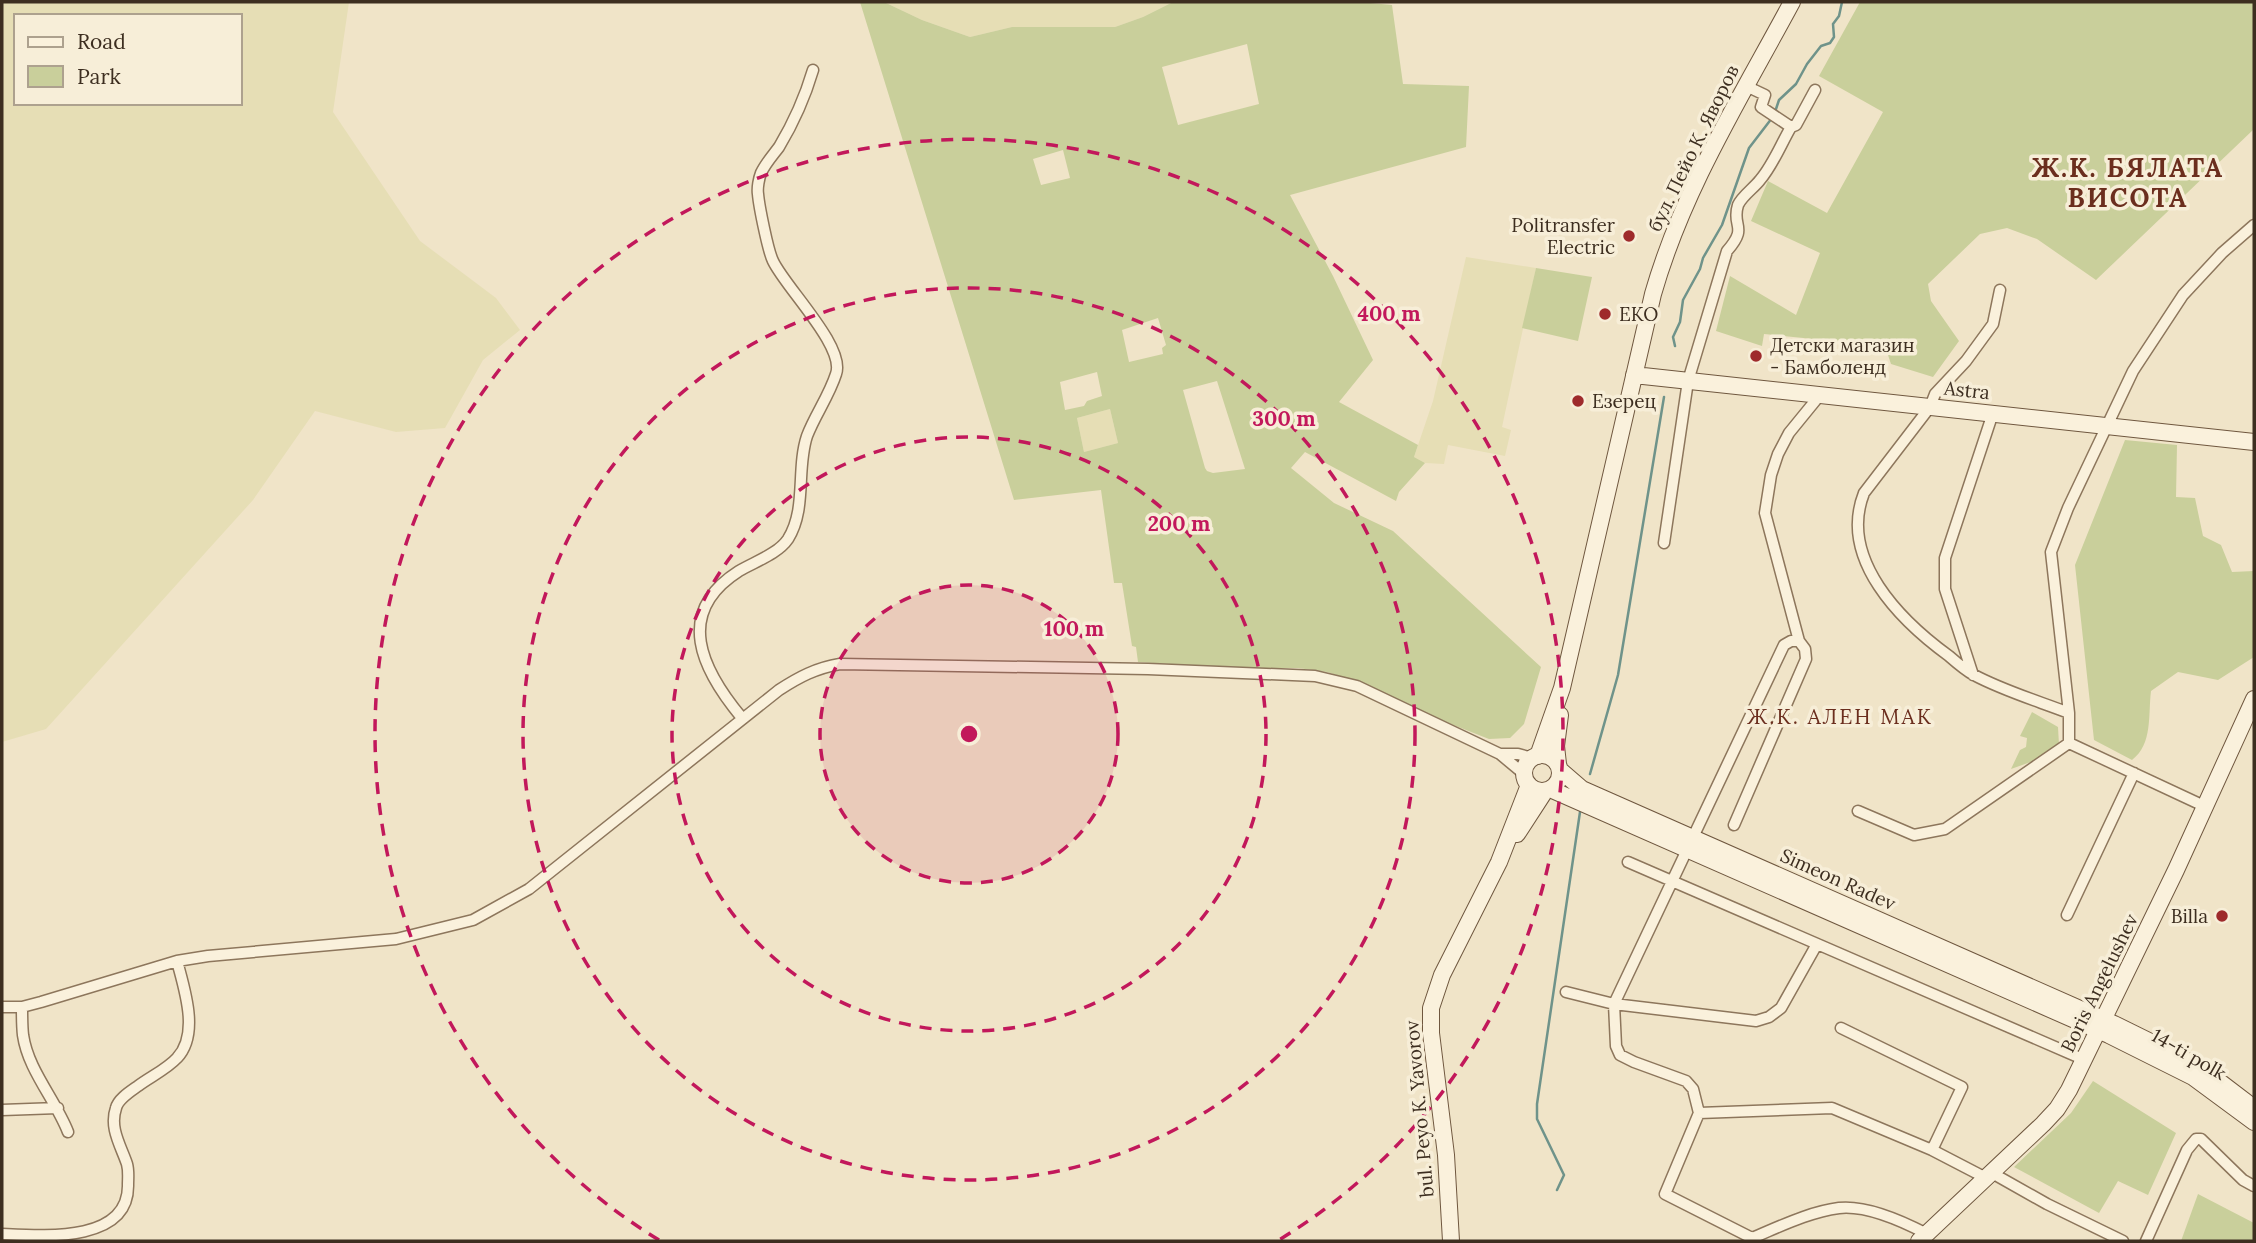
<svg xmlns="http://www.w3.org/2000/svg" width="2256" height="1243" font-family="Lora,serif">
  <rect width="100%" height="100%" fill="#f0e4c8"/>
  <path fill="#e6deb5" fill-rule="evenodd" d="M2,2H349L333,112L420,241L496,298L520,330L483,360L445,428L396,432L315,411L253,500L46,729L2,742ZM16,16H240V103H16Z
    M884,2H1173L1143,17L1115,27H1012L970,37L922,20Z
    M1466,257L1536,268L1502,427L1511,430L1505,456L1448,445L1444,464L1425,463L1414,457L1433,401Z
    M1110,409L1118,443L1084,452L1077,418Z"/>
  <path fill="#c9cf9b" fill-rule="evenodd" d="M860,2H884L922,20L970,37L1012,27H1115L1143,17L1173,2H1360L1392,5L1403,84L1469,86L1466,147L1290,195L1333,276L1373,360L1339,402L1418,445L1414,457L1425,463L1399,492L1396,501L1305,452L1291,468L1334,503L1393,531L1541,667L1524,724L1510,738L1489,739L1433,717L1356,681L1327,672L1298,668H1235L1138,662L1136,647L1132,646L1122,583H1114L1101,490L1014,500ZM1247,44L1259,104L1178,125L1162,67ZM1063,150L1070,178L1041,185L1033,159ZM1158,318L1166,345L1162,348L1163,354L1129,362L1122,330ZM1097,372L1102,396L1087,401L1084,406L1065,410L1060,382ZM1217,381L1245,469L1213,473L1207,471L1205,468L1183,390ZM1110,409L1118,443L1084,452L1077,418Z
    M1860,2H2254V129L2096,280L2037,239L2007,228L1980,234L1928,284L1931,301L1959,341L1933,377L1891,364L1885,346L1764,334L1762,346L1716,331L1730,276L1796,315L1820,253L1751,221L1768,181L1827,213L1883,112L1819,76Z
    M1536,268L1592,277L1578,341L1522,328Z
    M2125,440L2177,445L2176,497L2195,498L2203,536L2221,545L2232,572L2254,571V657L2218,680L2178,672L2151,691C2148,715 2153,744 2132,760L2094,740L2075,565Z
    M2032,712L2058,727L2059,745L2039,759L2011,769L2020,750L2026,747L2027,738L2020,736Z
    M2093,1081L2176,1133L2148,1195L2118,1181L2099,1213L2014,1167L2071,1113Z
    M2198,1194L2254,1223V1241H2181Z"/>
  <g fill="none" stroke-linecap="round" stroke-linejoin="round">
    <path stroke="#6f938a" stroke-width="2.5" d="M1775,112L1779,100L1796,84L1807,64L1821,46L1830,43L1834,37L1833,24L1839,16L1842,2
      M1675,346L1673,337L1680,322L1683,300L1700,269L1703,258L1722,225L1749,148L1772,118
      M1590,774L1618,675L1664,397
      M1557,1190L1564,1175L1537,1119V1104L1580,812"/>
    <g stroke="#8d765c" stroke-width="13">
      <path id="street" d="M1746,86L1765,95L1761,107L1791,127
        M2000,290L1993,324L1966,361L1935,394L1930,407L1864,493C1838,559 1901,621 1949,656C1957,663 1965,670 1974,675C2004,691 2038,701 2069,713
        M1664,543L1688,381L1727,251C1749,226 1731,227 1738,205C1742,196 1754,188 1760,180C1773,165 1781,144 1791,127L1796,125L1815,90
        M1799,641L1765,513L1771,475L1778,454L1789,433L1820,395
        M1973,675L1945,589V558L1993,413
        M742,718C702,670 673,613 739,571C754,562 778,554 788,539C807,509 796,469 807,436C815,415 829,396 836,374C846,347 785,287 773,261C768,251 759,206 758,194C757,188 759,178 761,173C765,164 773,155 779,147C794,122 805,97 813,70
        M2069,743V713L2051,552L2068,508L2133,371L2183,295L2222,253L2254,225
        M2069,743L2204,806
        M1500,754H1518L1532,758
        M1858,811L1914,835L1945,829L2069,743
        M1734,825L1806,659L1805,649L1799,641H1791L1784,645L1614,1004L1616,1046L1620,1055L1634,1062L1686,1081L1693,1089L1699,1113L1665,1194L1752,1238L1751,1241
        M1628,862L2085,1060
        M2067,915L2134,773
        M1566,992L1614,1004L1756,1021L1769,1017L1781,1008L1817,944
        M2,1007H22L41,1002L177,961L208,956L396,939L473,920L529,889L779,690C799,677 816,668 840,664L1148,669L1315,676L1357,686L1500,754L1524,774
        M22,1007C22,1016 22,1026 23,1035C28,1070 55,1099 68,1132
        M1841,1028L1962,1087L1932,1150
        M2,1110L58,1108
        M1699,1113L1832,1108L1932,1150L1986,1178
        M1992,1173L2047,1204L2123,1241
        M2,1234C43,1236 129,1243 128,1185C128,1178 129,1171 127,1164C121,1146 109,1128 116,1108C118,1099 131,1091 138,1086C150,1077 167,1069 177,1058C200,1034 184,988 177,961
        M1752,1238C1781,1226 1809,1212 1839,1208C1866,1205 1904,1222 1927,1234
        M2146,1241L2187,1150L2196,1139H2201L2243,1180L2254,1186"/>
    </g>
    <g stroke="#6f573f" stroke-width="18">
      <path id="secondary" d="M1634,375L2254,442
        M1524 773a18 18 0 1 1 36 0a18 18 0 1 1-36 0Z
        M1538,756L1562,688L1653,294C1683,189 1741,97 1792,2
        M1558,764L1556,746L1560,715
        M1560,770L1582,789L2114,1024L2179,1056L2212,1076L2254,1108
        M1550,789L2109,1035L2193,1077L2254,1122
        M1517,834L1545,791
        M1451,1241L1446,1155L1431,1033V1008L1442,975L1499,862L1529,785
        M1919,1241L2043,1124L2057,1109L2069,1090L2176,870L2254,699"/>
    </g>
    <use href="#street" stroke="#faf1dc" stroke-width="10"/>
    <use href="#secondary" stroke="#faf1dc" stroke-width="16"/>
  </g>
  <circle cx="969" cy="734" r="149" fill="#c2185b" fill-opacity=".12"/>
  <g fill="none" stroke="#c2185b" stroke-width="3.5" stroke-dasharray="12 9">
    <circle cx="969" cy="734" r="149"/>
    <circle cx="969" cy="734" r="297"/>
    <circle cx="969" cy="734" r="446"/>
    <path d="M659 1240A594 594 0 1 1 1279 1240"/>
  </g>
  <g fill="#9e2a2b" stroke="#f7eed8" stroke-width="2.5">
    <circle cx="1629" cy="236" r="7"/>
    <circle cx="1605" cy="314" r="7"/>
    <circle cx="1756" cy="356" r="7"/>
    <circle cx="1578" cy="401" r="7"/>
    <circle cx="2222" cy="916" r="7"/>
  </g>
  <g text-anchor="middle" stroke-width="7" stroke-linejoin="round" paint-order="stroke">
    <g font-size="19" fill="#3d2e20" stroke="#f7eed8">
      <text transform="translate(1693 148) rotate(-64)" y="7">бул. Пейо К. Яворов</text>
      <text transform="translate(1967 390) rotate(6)" y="7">Astra</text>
      <text transform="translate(1838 879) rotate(24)" y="7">Simeon Radev</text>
      <text transform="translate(2099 983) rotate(-64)" y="7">Boris Angelushev</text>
      <text transform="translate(2189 1054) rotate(30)" y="7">14-ti polk</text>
      <text transform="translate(1419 1109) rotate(-95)" y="7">bul. Peyo K. Yavorov</text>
    </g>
    <g font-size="19" fill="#3d2e20" stroke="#f7eed8" text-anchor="start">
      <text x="1615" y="232" text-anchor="end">Politransfer<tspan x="1615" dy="22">Electric</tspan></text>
      <text x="1619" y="321">EKO</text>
      <text x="1770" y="352">Детски магазин<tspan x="1770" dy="22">- Бамболенд</tspan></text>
      <text x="1592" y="408">Езерец</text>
      <text x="2208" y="923" text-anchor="end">Billa</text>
    </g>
    <g font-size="21" letter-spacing="2" fill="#6b2e1e" stroke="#f7eed8">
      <text x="1840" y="724">Ж.К. АЛЕН МАК</text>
    </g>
    <g font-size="26" font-weight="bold" letter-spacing="2" fill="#6b2e1e" stroke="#f7eed8">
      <text x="2128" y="177">Ж.К. БЯЛАТА<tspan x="2128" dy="30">ВИСОТА</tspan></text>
    </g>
  </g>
  <circle cx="969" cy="734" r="10" fill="#c2185b" stroke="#f7eed8" stroke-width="3.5"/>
  <g font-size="21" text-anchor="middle" font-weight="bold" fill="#c2185b" stroke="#f7eed8" stroke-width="7" stroke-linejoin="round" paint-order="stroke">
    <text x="1389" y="321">400 m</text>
    <text x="1284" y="426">300 m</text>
    <text x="1179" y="531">200 m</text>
    <text x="1074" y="636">100 m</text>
  </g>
  <rect width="2256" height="1243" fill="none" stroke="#3d2e20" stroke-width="7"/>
  <rect x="14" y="14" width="228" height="91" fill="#f7eed8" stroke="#ada18e" stroke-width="2"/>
  <rect x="28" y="37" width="35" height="10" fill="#faf1dc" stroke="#ada18e" stroke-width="2"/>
  <text x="77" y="49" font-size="21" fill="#3d2e20">Road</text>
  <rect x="28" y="66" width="35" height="21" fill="#c9cf9b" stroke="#ada18e" stroke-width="2"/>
  <text x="77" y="84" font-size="21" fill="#3d2e20">Park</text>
</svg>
